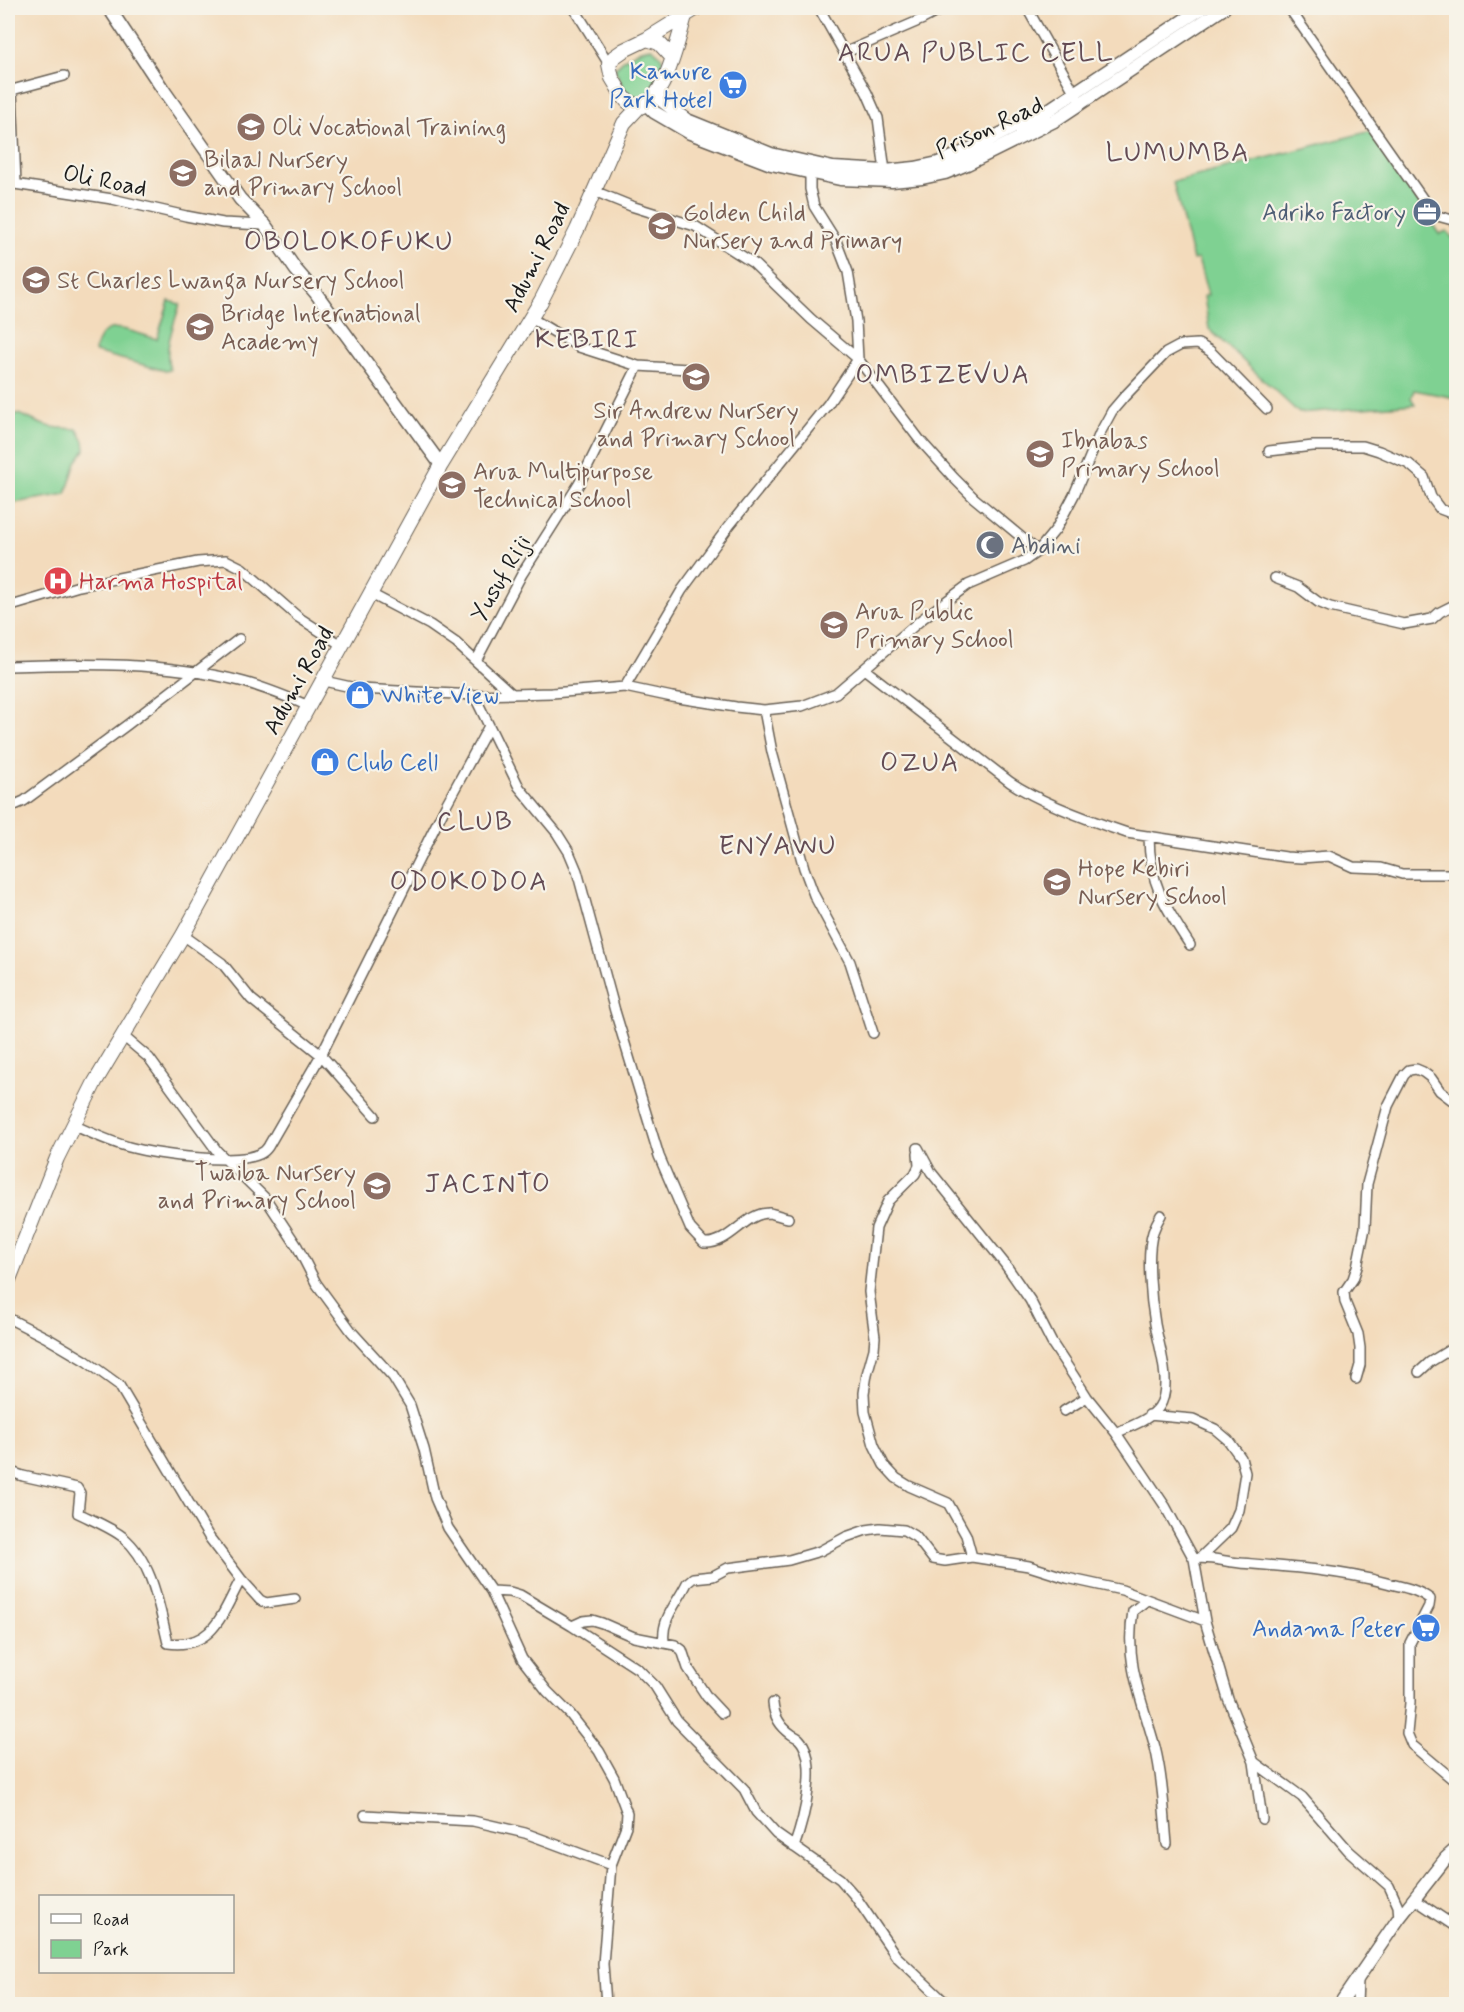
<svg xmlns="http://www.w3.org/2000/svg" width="1464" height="2012" font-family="Mynerve,sans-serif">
  <rect width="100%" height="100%" fill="#f7f3e8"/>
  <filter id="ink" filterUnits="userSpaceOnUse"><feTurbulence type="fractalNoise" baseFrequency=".0167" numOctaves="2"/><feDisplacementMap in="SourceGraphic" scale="12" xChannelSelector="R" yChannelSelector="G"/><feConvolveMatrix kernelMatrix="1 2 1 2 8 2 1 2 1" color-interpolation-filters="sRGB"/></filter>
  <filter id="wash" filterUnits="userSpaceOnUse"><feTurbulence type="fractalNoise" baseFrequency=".008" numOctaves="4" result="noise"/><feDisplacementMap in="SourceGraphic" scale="24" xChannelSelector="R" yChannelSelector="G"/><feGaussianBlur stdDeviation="1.35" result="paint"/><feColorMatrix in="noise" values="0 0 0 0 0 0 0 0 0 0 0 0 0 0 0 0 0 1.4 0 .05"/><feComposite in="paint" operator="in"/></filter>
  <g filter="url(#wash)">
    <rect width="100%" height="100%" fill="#f3dbbc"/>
    <path fill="#7fd192" stroke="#4e7657" stroke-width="1.5" d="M652,48L660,55L665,65L646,102L628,99L615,69C623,58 638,49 652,48Z
      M1371,131L1439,234L1447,231L1456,242V398L1414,390L1411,398L1415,404L1299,413L1209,329L1204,296L1208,295L1198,259L1193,260L1173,182Z
      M169,301L180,304C174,326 163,347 170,370L166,371L95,352C101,313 131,333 157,339Z
      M8,413C21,413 27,418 39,423C51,429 64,428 77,429L84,441L85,450L76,462L66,494L8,504Z"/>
  </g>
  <g filter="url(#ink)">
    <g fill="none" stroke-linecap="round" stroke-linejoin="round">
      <g stroke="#675f54" stroke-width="12">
        <path id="minor" d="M574,8L609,64
          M819,8L867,93L878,118L885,171
          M1027,8L1077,97
          M1289,8L1434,215L1456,221
          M844,53L923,19L944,8
          M12,90L64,76
          M8,91L12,90L16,184
          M8,183L112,199L186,216L223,223L265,225
          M594,191L631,206L695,226L753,263L811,319L858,359L919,439L954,478L974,498L1038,551
          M531,318L579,347L638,366L688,369
          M1269,451L1313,446H1363L1379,451L1409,464L1424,477L1431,497L1440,509L1456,515
          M1275,578L1298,587L1318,602L1330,607L1404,624L1432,619L1440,612L1456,604
          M371,594L430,625L456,643L512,694
          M8,607L79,586L198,562L226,560L242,568L298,617L343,646
          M476,661L522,574L579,484L638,366
          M8,666C85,663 165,662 240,681C264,687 287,697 309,706
          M864,669L1010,782C1041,803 1091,821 1127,833L1286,857L1301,858L1329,856L1353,867L1381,868L1402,874H1456
          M324,681L360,689L474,695L552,693L625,687L672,697L736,707L764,710L802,706L836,693L922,619L968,585L1024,561L1038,551L1056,529L1074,495L1100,433L1112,411L1124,397L1166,353L1181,345L1198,344L1210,351L1267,409
          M625,687L682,590L729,526L828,404L858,359L856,321L848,272L836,241L814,206L810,189V168
          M474,695L519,787L557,833L569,852L577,871L615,1011L659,1156L690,1228L704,1243C730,1245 744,1213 769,1213C775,1214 782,1217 788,1218
          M764,710L772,752L804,868L814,895L850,962L873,1033
          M8,808L24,801L127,725L239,639
          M1149,836C1149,883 1165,907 1190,945
          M183,935L222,963L251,999L321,1055L375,1116
          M123,1036L149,1058L217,1151L266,1199L297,1246L316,1283L352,1332L393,1377L410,1405L424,1449L435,1498L448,1528L491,1591L522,1659L547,1691L570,1714L599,1751L614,1778L627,1813L626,1826L611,1865L603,1964L606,2004
          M73,1125C91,1133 110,1142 129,1147C155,1154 242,1167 263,1152C264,1152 269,1146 269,1145L321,1055L447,803L489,726
          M918,1148L931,1172L1005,1264L1030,1300L1052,1343L1073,1375L1087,1397L1116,1433L1165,1506L1194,1559L1205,1621L1228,1699L1254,1762L1262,1819
          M918,1153L919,1166L915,1174L888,1201L876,1228L869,1292L875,1337L874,1349L867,1374L864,1393L865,1412L874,1445L884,1465L896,1478L909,1486L948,1503L966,1535L972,1557
          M8,1318L47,1338L86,1361L119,1385L209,1537L241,1579L260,1600L266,1603L295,1599
          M1419,1372L1430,1362L1456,1346
          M1356,1379L1360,1365V1348L1358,1334L1345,1302L1344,1292L1353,1279L1357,1267L1365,1228L1367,1184L1388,1106L1404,1075L1409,1070L1416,1069L1423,1072L1431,1078L1440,1091L1456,1103
          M1064,1411L1087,1397
          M1149,1415L1193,1419L1215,1429L1228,1440L1241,1458L1245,1473L1239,1510L1231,1528L1200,1558
          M1116,1433C1130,1426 1150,1420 1159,1407C1173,1387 1159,1346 1155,1324C1151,1301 1146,1254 1153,1232C1155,1226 1158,1220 1161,1215
          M8,1471L23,1476L77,1488L80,1493L78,1513C92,1520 110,1527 123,1537C153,1562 159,1607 168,1643C214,1649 222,1613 241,1579
          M1194,1559C1208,1556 1225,1562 1240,1563C1290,1567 1337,1570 1387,1583C1402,1587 1417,1589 1430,1599L1429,1606L1410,1643V1703L1407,1733L1412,1745L1456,1782
          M491,1591L510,1592L520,1595L572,1626L638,1669L655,1686L677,1721L744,1789L756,1812L776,1834L840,1879L855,1896L896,1956L947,2004
          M1147,1600L1133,1611C1124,1663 1142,1699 1155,1747C1163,1779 1164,1812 1167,1844
          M572,1626L583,1621L592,1620L602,1623L634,1637L675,1645L682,1650L688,1668L707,1697L722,1713
          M664,1641C661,1619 678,1602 687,1583L693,1578L713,1576L728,1568L789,1560L820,1551L846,1537L866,1530L880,1528L904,1530L916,1537L933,1559L945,1561L972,1557L1029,1566L1067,1578L1122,1590L1205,1621
          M773,1703C774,1716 781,1727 791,1734C792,1735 798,1738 799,1739C820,1761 803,1822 794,1847
          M1254,1762L1302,1797L1349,1851L1389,1886L1398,1906L1399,1918
          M365,1815L473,1821L525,1833L611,1865
          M1414,1899L1456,1927
          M1357,2004L1358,1980"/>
      </g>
      <g stroke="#675f54" stroke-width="15">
        <path id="tertiary" d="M109,8L162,88L240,199L265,225L296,270L315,292L441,465
          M655,96L687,120L771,154L833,168L885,171L915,168L938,163L960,154L1047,111L1202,8
          M647,105L654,112L690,133L771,164L840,179L892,181L922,178L945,173L967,164L1054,121L1224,8
          M1340,2004L1399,1918L1446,1858L1456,1849"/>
      </g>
      <g stroke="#675f54" stroke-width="16">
        <path id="secondary" d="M685,16C678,39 665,102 639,107L627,101L621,93L612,78L609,64L614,57L624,50L647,39L697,8
          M647,39L659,43L672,57
          M8,1282L57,1158L95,1082L183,935L441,465L541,301L577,230L624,123L639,107"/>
      </g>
      <use href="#minor" stroke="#fff" stroke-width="9"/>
      <use href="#tertiary" stroke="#fff" stroke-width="12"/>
      <use href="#secondary" stroke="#fff" stroke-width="14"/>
    </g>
  </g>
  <defs>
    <g id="supermarket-disc" transform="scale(1.5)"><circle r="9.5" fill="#3f7fe0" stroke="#f7f3e8"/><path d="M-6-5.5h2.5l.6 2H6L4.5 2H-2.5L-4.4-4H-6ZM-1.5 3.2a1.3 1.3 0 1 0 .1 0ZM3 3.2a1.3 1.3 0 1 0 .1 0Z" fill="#fff"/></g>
    <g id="school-disc" transform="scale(1.5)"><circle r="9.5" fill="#8d6e63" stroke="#f7f3e8"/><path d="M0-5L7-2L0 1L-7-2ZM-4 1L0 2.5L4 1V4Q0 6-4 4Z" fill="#fff"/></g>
    <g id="office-disc" transform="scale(1.5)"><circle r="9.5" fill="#5c6f8a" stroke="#f7f3e8"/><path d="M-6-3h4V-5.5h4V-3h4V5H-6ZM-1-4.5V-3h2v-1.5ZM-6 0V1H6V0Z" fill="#fff"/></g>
    <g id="university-disc" transform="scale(1.5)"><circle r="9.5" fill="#8d6e63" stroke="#f7f3e8"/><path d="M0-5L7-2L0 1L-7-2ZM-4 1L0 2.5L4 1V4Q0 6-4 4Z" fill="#fff"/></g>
    <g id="mosque-disc" transform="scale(1.5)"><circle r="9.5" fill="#6b7280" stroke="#f7f3e8"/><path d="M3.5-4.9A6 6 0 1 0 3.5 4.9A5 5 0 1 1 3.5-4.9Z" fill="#fff"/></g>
    <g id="hospital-disc" transform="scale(1.5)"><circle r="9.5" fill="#e0444e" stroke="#f7f3e8"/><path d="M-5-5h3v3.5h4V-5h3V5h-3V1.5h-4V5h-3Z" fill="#fff"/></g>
    <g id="shop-disc" transform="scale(1.5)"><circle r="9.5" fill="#3f7fe0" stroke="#f7f3e8"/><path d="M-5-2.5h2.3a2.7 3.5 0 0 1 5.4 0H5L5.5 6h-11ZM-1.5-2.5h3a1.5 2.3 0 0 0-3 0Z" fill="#fff"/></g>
  </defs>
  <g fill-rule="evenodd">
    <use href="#supermarket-disc" x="733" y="85"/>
    <use href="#school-disc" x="251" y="127"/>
    <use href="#school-disc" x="183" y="173"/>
    <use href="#office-disc" x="1427" y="212"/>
    <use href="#school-disc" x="662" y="226"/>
    <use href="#school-disc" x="36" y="280"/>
    <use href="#school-disc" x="200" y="327"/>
    <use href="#school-disc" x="696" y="377"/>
    <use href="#school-disc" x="1040" y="454"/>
    <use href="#university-disc" x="452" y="485"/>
    <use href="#mosque-disc" x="990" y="545"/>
    <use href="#hospital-disc" x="58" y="581"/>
    <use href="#school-disc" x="834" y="625"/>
    <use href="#shop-disc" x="360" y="695"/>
    <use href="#shop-disc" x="325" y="762"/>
    <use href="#school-disc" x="1057" y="882"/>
    <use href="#school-disc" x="377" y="1186"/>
    <use href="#supermarket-disc" x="1426" y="1628"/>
  </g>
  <g text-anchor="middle" stroke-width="4.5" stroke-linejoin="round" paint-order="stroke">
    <g font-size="24" fill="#366cbe" stroke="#f7f3e8" text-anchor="end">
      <text x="712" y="79">Kamure<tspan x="712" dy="28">Park Hotel</tspan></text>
      <text x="381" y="703" text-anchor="start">White View</text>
      <text x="346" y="770" text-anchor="start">Club Cell</text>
      <text x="1405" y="1636">Andama Peter</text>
    </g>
    <g font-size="24" fill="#785e54" stroke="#f7f3e8" text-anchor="start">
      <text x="272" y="135">Oli Vocational Training</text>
      <text x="204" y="167">Bilaal Nursery<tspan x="204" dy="28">and Primary School</tspan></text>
      <text x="683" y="220">Golden Child<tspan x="683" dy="28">Nursery and Primary</tspan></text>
      <text x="57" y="288">St Charles Lwanga Nursery School</text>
      <text x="221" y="321">Bridge International<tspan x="221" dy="28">Academy</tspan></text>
      <text x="696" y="418" text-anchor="middle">Sir Andrew Nursery<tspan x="696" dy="28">and Primary School</tspan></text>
      <text x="1061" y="448">Ibnabas<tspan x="1061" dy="28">Primary School</tspan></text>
      <text x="473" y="479">Arua Multipurpose<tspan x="473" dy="28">Technical School</tspan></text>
      <text x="855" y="619">Arua Public<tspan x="855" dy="28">Primary School</tspan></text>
      <text x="1078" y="876">Hope Kebiri<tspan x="1078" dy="28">Nursery School</tspan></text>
      <text x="356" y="1180" text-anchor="end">Twaiba Nursery<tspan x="356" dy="28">and Primary School</tspan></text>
    </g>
    <g font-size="24" fill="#1c1c1c" stroke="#f7f3e8">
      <text transform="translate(989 127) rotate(-25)" y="8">Prison Road</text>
      <text transform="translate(105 180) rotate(11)" y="8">Oli Road</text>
      <text transform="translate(536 257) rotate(-63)" y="8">Adumi Road</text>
      <text transform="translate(500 578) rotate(-60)" y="8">Yusuf Riji</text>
      <text transform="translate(298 680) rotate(-61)" y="8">Adumi Road</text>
    </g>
    <g font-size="24" fill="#4e5e75" stroke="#f7f3e8" text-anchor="end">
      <text x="1406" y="220">Adriko Factory</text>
    </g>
    <g font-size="24" fill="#5b616d" stroke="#f7f3e8" text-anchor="start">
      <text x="1011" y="553">Abdini</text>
    </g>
    <g font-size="24" fill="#be3a42" stroke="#f7f3e8" text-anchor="start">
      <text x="79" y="589">Harma Hospital</text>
    </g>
    <g font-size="27" letter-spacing="1.5" fill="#634b54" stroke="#f7f3e8">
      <text x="976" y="61">ARUA PUBLIC CELL</text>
      <text x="1178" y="161">LUMUMBA</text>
      <text x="349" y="250">OBOLOKOFUKU</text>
      <text x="587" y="348">KEBIRI</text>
      <text x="943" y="383">OMBIZEVUA</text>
      <text x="920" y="771">OZUA</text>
      <text x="475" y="830">CLUB</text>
      <text x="778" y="854">ENYAWU</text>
      <text x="469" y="890">ODOKODOA</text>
      <text x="488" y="1192">JACINTO</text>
    </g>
  </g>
  <rect width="1464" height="2012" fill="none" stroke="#f7f3e8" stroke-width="30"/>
  <rect x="39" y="1895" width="195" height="78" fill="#f7f3e8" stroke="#9f9d96" stroke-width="1.5"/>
  <rect x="51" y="1914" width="30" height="9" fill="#ffffff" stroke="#9f9d96" stroke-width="1.5"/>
  <text x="93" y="1925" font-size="18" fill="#1c1c1c">Road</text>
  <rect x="51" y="1940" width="30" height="18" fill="#7fd192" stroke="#9f9d96" stroke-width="1.5"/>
  <text x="93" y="1955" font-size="18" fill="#1c1c1c">Park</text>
</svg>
